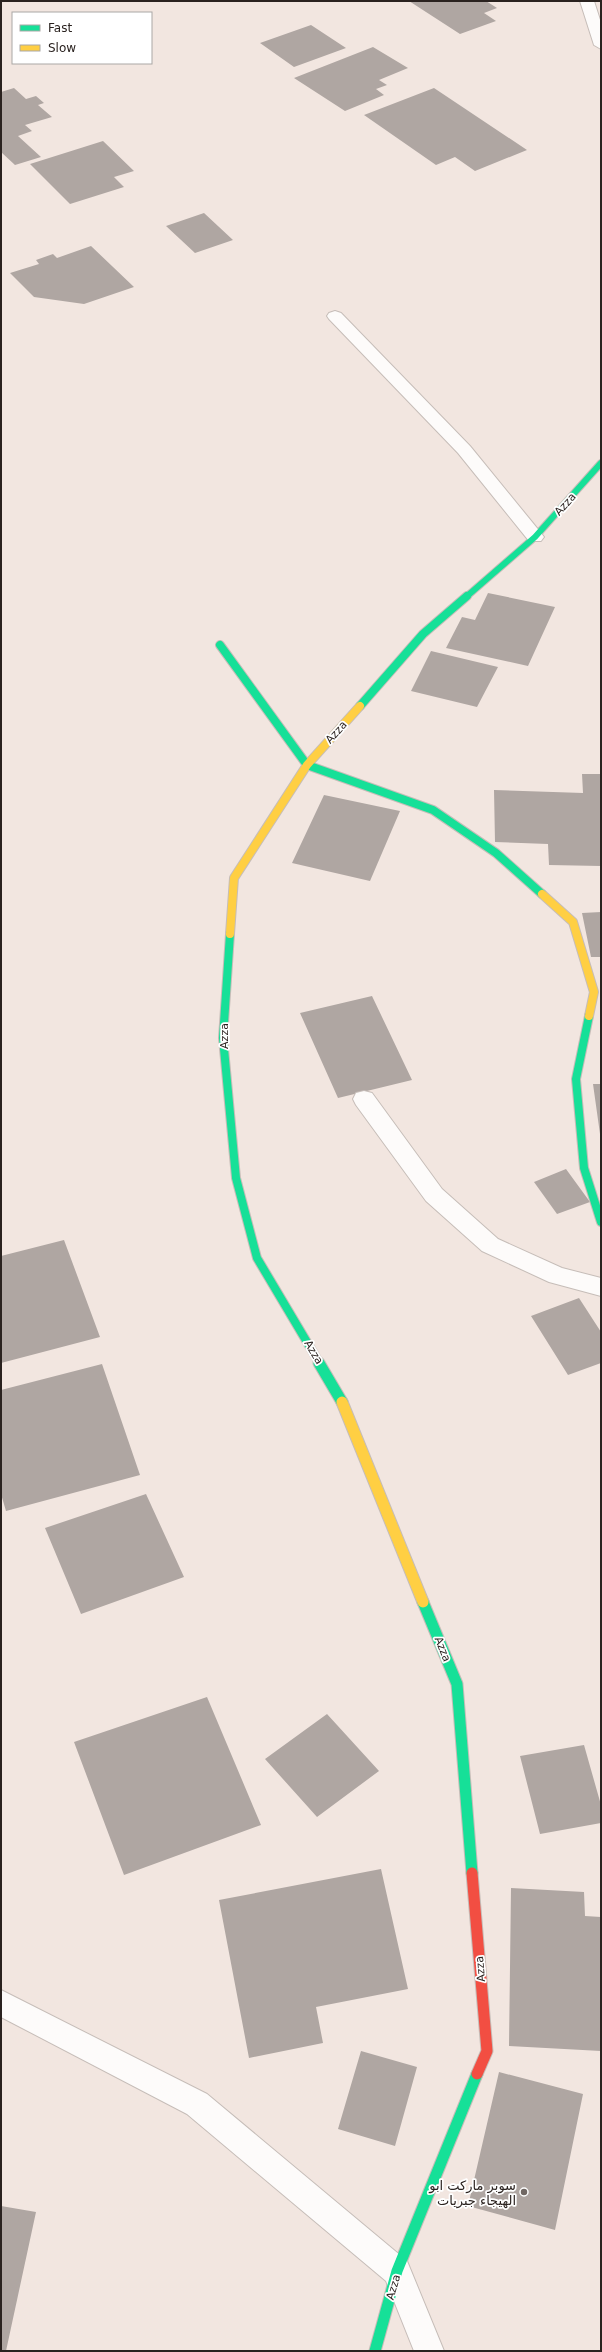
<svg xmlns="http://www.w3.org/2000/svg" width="602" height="2352" font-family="'DejaVu Sans',Vazirmatn,sans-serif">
  <rect width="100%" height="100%" fill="#f2e6e0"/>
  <path fill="#afa6a2" d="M409,1H486L497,8L484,13L496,21L460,34Z
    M311,25L346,48L294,67L260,43Z
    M373,47L408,68L379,80L387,85L376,89L384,95L345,111L294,78Z
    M14,88L26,99L36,96L44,103L38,105L52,117L25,125L32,131L18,136L41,157L15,165L1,152V92Z
    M434,88L527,150L475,171L455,157L436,165L364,115Z
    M103,141L134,171L114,177L124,187L70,204L30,164Z
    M204,213L233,240L195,253L166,226Z
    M91,246L134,287L84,304L34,297L10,273L39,264L36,260L53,254L57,258Z
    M488,593L555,607L528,666L446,648L462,617L475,620Z
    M431,651L498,667L477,707L411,691Z
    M582,774H601V866L549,865L548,844L495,842L494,790L583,793Z
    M324,795L400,811L370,881L292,863Z
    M601,912V957H591L582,913Z
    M372,996L412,1080L338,1098L300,1013Z
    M593,1084H601V1134H600Z
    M566,1169L590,1202L557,1214L534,1182Z
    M64,1240L100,1337L1,1363V1256Z
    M579,1298L601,1332V1363L568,1375L531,1316Z
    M102,1364L140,1475L6,1511L1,1494V1390Z
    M146,1494L184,1577L81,1614L45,1528Z
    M207,1697L261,1825L124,1875L74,1742Z
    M327,1714L379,1771L317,1817L265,1759Z
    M584,1745L601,1805V1823L540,1834L520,1756Z
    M381,1869L408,1989L316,2007L323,2043L249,2058L219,1900Z
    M511,1888L584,1892L585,1916L601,1917V2051L509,2046Z
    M361,2051L417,2067L395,2146L338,2129Z
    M499,2072L583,2094L555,2230L468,2206Z
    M1,2206L36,2212L6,2351H1Z"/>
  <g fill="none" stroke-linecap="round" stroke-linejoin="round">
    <g stroke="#c6bdb8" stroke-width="2">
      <path id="street" d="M580,1H594L601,23V49L594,45Z
        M335,311L341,313L470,446L541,533L544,537L541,541H529L458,453L329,319L327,316L329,313Z
        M364,1091L372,1093L442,1189L498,1239L562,1268L601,1278V1296L549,1282L482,1251L426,1201L356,1105L353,1099L356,1093Z
        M1,1990L207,2094L407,2261L444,2351H414L386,2281L187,2114L1,2017Z"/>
    </g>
    <g stroke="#c6bdb8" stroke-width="8">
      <path id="fast-far2" d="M466,597L535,537L601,463"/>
    </g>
    <g stroke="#c6bdb8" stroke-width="10">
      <path id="fast-far1" d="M220,645L307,765L433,810L496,853L542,894
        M360,706L423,634L467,596
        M230,934L223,1038L236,1178L257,1258L320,1364
        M589,1016L576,1079L584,1168L601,1222"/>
    </g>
    <g stroke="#c6bdb8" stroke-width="13">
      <path id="fast" d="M319,1363L342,1402
        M423,1602L457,1684L472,1873
        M375,2351L397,2271L477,2074"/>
    </g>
    <g stroke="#c6bdb8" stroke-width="10">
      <path id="slow-far1" d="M542,894L573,922L594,992L589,1016
        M230,934L234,878L307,765L360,706"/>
    </g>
    <g stroke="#c6bdb8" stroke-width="13">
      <path id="slow" d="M342,1402L423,1602"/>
    </g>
    <g stroke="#c6bdb8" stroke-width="13">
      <path id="jam" d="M472,1873L487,2051L477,2074"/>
    </g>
    <use href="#street" fill="#fdfbfa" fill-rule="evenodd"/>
    <use href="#fast-far2" stroke="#16e098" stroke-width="6"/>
    <use href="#fast-far1" stroke="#16e098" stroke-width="8"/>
    <use href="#fast" stroke="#16e098" stroke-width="11"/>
    <use href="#slow-far1" stroke="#ffcf43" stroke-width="8"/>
    <use href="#slow" stroke="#ffcf43" stroke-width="11"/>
    <use href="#jam" stroke="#f24e42" stroke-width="11"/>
  </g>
  <circle fill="#706763" stroke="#fff" stroke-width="1.5" cx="524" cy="2192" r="4"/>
  <g text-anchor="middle" stroke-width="3.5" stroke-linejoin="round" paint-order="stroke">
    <g font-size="11" fill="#2a221f" stroke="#fff">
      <text transform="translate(565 504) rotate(-48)" y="4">Azza</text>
      <text transform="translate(336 732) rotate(-48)" y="4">Azza</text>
      <text transform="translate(224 1036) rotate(-90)" y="4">Azza</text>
      <text transform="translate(314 1352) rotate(59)" y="4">Azza</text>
      <text transform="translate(443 1649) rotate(68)" y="4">Azza</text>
      <text transform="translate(480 1969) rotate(-95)" y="4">Azza</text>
      <text transform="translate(393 2287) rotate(-74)" y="4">Azza</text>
    </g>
    <g font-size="13" fill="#2a221f" stroke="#fff" text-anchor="end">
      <text x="516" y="2190">سوبر ماركت ابو<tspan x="516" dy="15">الهيجاء جبريات</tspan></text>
    </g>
  </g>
  <rect width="602" height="2352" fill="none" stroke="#2a221f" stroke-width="4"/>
  <rect x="12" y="12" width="140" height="52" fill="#ffffff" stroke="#aaa7a5"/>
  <rect x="20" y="25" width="20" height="6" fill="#16e098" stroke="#aaa7a5"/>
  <text x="48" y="32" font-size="12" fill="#2a221f">Fast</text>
  <rect x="20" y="45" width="20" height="6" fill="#ffcf43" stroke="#aaa7a5"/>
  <text x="48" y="52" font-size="12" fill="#2a221f">Slow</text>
</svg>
